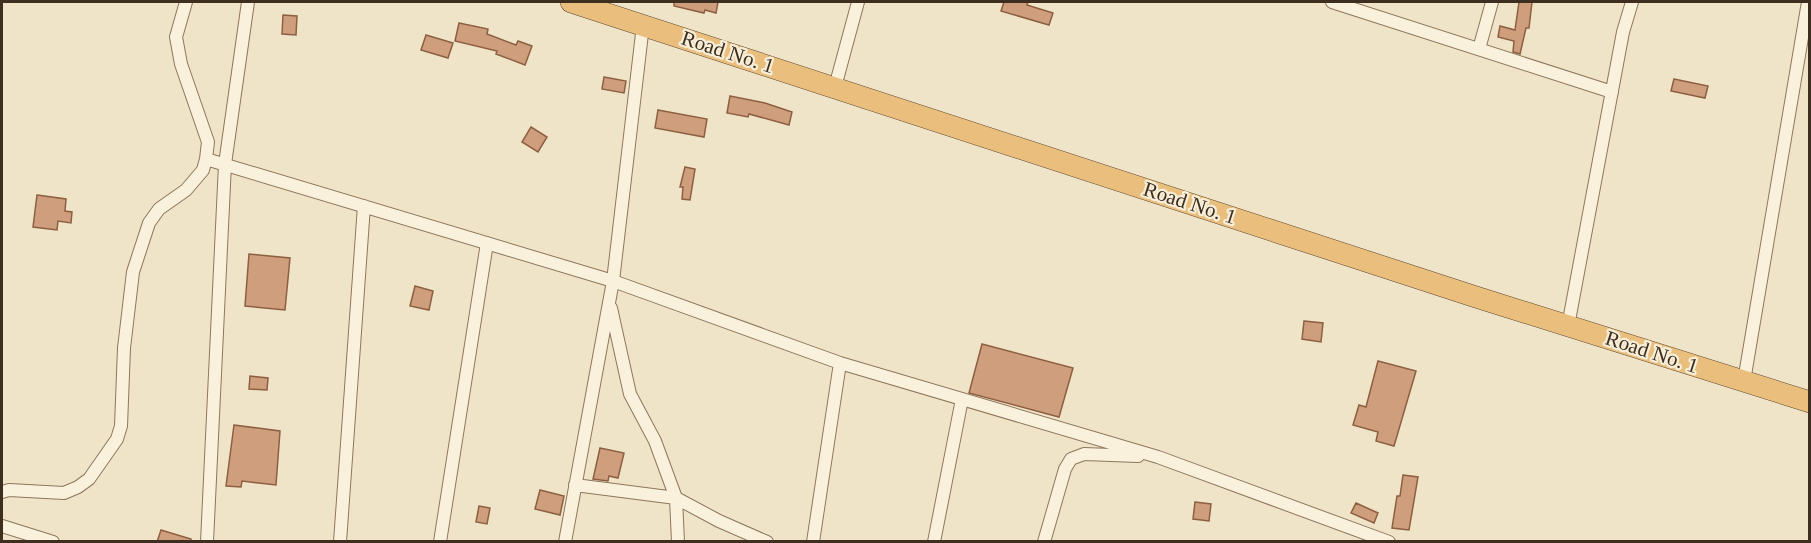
<svg xmlns="http://www.w3.org/2000/svg" width="1811" height="543" font-family="Georgia,serif">
  <rect width="100%" height="100%" fill="#f0e4c8"/>
  <path fill="#cf9f7d" stroke="#8d5f41" stroke-width="1.5" d="M674,2H718L716,13L705,10L704,13L674,6Z
    M1004,2H1028L1027,5L1053,13L1049,25L1001,11Z
    M1519,2H1532L1529,28H1526L1520,54L1513,52L1514,41L1498,37L1500,26L1515,30Z
    M283,15L297,16L296,35L282,34Z
    M459,23L488,29L487,34L516,45L518,41L532,46L525,65L496,54L497,51L455,41Z
    M426,35L453,43L448,58L421,50Z
    M604,77L626,81L624,93L602,89Z
    M1674,79L1708,86L1705,98L1671,91Z
    M730,96L765,103L792,112L789,125L749,114L748,117L727,113Z
    M658,110L707,119L704,137L655,128Z
    M531,127L547,137L538,152L522,142Z
    M685,167L695,169L690,200L682,199L683,187H680Z
    M37,195L66,199L65,211L72,212L71,223L58,221L57,230L33,227Z
    M249,254L290,258L285,310L245,306Z
    M415,286L433,291L429,310L410,306Z
    M1304,321L1323,323L1321,342L1302,339Z
    M982,344L1073,368L1059,417L969,393Z
    M1378,361L1416,371L1394,446L1376,441L1378,432L1353,425L1359,405L1366,407Z
    M250,376L268,378L267,390L249,389Z
    M234,425L280,431L276,485L242,481L241,487L226,486Z
    M600,448L624,453L618,478L609,476L608,481L593,479Z
    M1403,475L1418,477L1409,530L1392,528L1397,496H1400Z
    M540,490L564,496L560,515L535,509Z
    M1195,502L1211,504L1209,521L1193,519Z
    M1356,503L1378,513L1374,523L1351,513Z
    M479,506L490,508L487,524L476,522Z
    M161,530L191,539V542H157Z"/>
  <g fill="none" stroke-linecap="round" stroke-linejoin="round">
    <g stroke="#8d765c" stroke-width="14">
      <path id="minor" d="M1332,2L1612,92
        M1479,49L1492,2
        M835,87L858,2
        M206,159L613,281L840,363L1158,457L1389,542
        M611,308L630,394L655,441L676,498L678,542
        M1568,326L1623,32L1632,2
        M1744,381L1808,2
        M575,485L676,498L719,521L767,542
        M2,492L9,490L64,493L78,487L89,479L117,439L121,426L124,348L133,272L149,223L159,209L186,190L203,170L206,159L208,142L181,64L176,37L186,2
        M2,526L53,542
        M207,542L225,164L248,2
        M340,542L364,206
        M440,542L487,243
        M565,542L613,281L643,25
        M813,542L840,363
        M934,542L962,399
        M1044,542L1065,469L1071,459L1084,454L1138,456"/>
    </g>
    <g stroke="#5b4430" stroke-width="22">
      <path id="trunk" d="M571,2L1476,297L1810,402"/>
    </g>
    <use href="#minor" stroke="#faf1dc" stroke-width="12"/>
    <use href="#trunk" stroke="#eabe7c" stroke-width="21"/>
  </g>
  <g text-anchor="middle" stroke-width="4.5" stroke-linejoin="round" paint-order="stroke">
    <g font-size="21" fill="#3d2e20" stroke="#f7eed8">
      <text transform="translate(728 52) rotate(18)" y="7">Road No. 1</text>
      <text transform="translate(1190 203) rotate(18)" y="7">Road No. 1</text>
      <text transform="translate(1652 352) rotate(18)" y="7">Road No. 1</text>
    </g>
  </g>
  <rect width="1811" height="543" fill="none" stroke="#3d2e20" stroke-width="6"/>
</svg>
